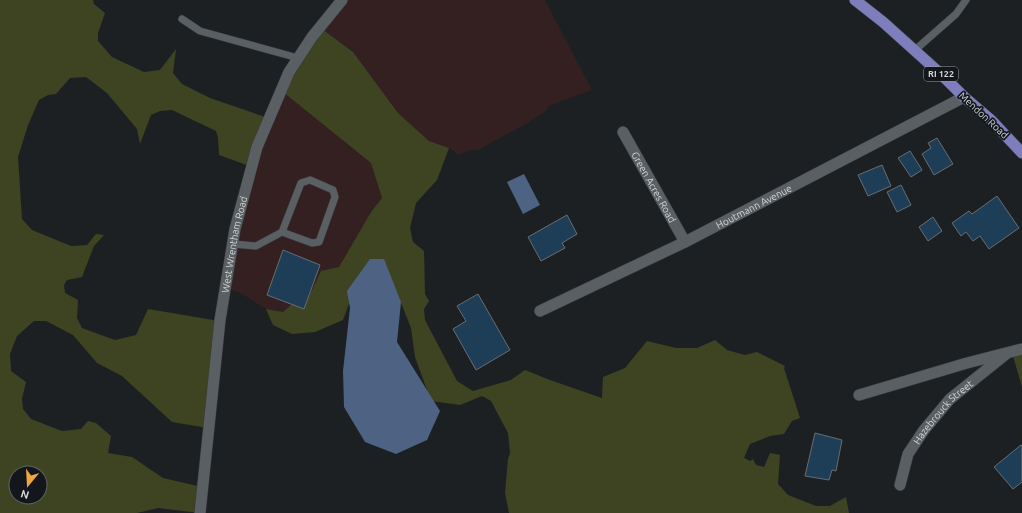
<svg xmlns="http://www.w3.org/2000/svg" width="1022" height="513" font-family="Ubuntu,sans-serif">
  <rect width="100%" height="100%" fill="#1c2023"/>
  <path fill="#342021" d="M346,0H545L592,90L549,106L545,112L522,126L478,150H471L458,155L450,148L429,141L398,113L353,52L322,29Z
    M283,92L371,163L382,198L371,212L339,267L305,305L292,304L283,312L266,309L242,294L227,288L252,167Z"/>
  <path fill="#3e4422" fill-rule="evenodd" d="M0,0H93L94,4L105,13L98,33V41L112,57L144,72L160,70L176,49L173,73L182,84L210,98L268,118L252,167L219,155L218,137L216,131L172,110L160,111L151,115L140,144L137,129L107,93L86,77L70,78L56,94L48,95L39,100L28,125L18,157L22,219L32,230L71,246L87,245L96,234L104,235L94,246L82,277L67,280L64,285L65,293L78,300L77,318L82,328L115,340L136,335L148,309L219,321L208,428L172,422L122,376L97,363L73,335L46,321H34L17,336L10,354L11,371L26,382L22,399L23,409L31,419L62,431L81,429L88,421L96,423L111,436L108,453L132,457L163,478L202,487L200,513L158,508L137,513H0ZM16,473H40V497H16Z
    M322,29L353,52L398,113L429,141L449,148L437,180L416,203L410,228L413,242L424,251L425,294L429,301L424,309L425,320L457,381L473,391L511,380L525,370L550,380L602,398L603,377L625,368L647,341L676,348H697L715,340L727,350L745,355L757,352L785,366L784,368L800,418L792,421L784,434L770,436L750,444L744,458L750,461L753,459L756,465L764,467L770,453L780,455L778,484L788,495L816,506H830L846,497L849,513H509L505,493L508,459L510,453L508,433L491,401L482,396L460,405L431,401L415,357L411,328L394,285L357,282L343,320L315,332L292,334L273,325L266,309L283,312L292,304L305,305L321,271L339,267L371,212L382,198L371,163L283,92V87Z
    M1022,344V387L1011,349Z"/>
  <path fill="#4e6383" d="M524,174L540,205L523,214L507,182Z
    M370,259H384L401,302L397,342L440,411L427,440L396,454L365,442L344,407L343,371L350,308L347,291Z"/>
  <path fill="#1e3e57" stroke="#686d71" d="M937,138L953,164L934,175L922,154L931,148L928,143Z
    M910,151L922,170L911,177L898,158Z
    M882,165L891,186L868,196L858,175Z
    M901,185L911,205L897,212L887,192Z
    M997,196L1019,228L989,249L980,236L973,241L966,232L961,236L952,223L969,211L972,214Z
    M567,215L577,234L562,243L565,248L541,261L528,237Z
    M933,217L942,231L928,241L919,227Z
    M283,250L320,265L304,309L267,295Z
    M478,294L510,350L476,370L453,329L466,321L457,306Z
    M815,433L842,440L836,471L832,470L829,480L805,476Z
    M1021,445L1022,446V482L1013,489L994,467Z"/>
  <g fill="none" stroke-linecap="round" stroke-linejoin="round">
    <g stroke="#383a3d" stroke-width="8">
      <path id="service" d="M182,19L200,31L298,58
        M915,50L956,14L966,0
        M233,244L256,246L282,232L301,183L310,180L333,190L335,197L319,242L312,243L282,232"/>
    </g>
    <g stroke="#383a3d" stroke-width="12">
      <g id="minor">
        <path id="s1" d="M623,132L685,242"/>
        <path id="s2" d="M540,311L685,242L964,97"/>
        <path d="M859,395L967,363L1022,349"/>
        <path id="s3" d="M900,485L908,454L924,430L950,399L1006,354"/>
      </g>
    </g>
    <g stroke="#383a3d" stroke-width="12">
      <g id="tertiary">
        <path id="s4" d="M200,513L220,320L235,229L257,147L289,72L312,37L342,0"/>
      </g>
    </g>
    <g stroke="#383a3d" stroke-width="12">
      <path id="primary" d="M855,0L883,22L943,76L964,97L992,121L1022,153"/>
    </g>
    <use href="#service" stroke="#5a5f63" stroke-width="7"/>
    <use href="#minor" stroke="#5a5f63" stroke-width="11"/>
    <use href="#tertiary" stroke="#5a5f63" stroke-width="11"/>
    <use href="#primary" stroke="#7d7ebb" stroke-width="11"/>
  </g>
  <g text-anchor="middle" stroke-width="3.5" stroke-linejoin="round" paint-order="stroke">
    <rect fill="#13161a" stroke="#9a9da0" stroke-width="1" x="924" y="67" width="34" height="14" rx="3"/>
    <g font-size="9" font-weight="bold" fill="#d4d7d9">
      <text x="941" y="77">RI 122</text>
    </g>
    <g font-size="10" fill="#d4d7d9" stroke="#13161a">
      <text transform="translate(984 115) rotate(43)" y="4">Mendon Road</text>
      <text dy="4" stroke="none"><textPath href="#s1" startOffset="63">Green Acres Road</textPath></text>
      <text dy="4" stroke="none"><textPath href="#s2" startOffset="238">Houtmann Avenue</textPath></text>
      <text dy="4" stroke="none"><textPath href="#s4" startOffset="271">West Wrentham Road</textPath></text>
      <text dy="4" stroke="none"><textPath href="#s3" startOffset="87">Hazebrouck Street</textPath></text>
    </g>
  </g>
  <g transform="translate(28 485) rotate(198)"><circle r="19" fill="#13161a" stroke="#606366"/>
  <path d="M0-3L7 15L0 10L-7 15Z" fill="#f0a63f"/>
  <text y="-6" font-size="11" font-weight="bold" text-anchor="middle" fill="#d4d7d9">N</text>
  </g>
</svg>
